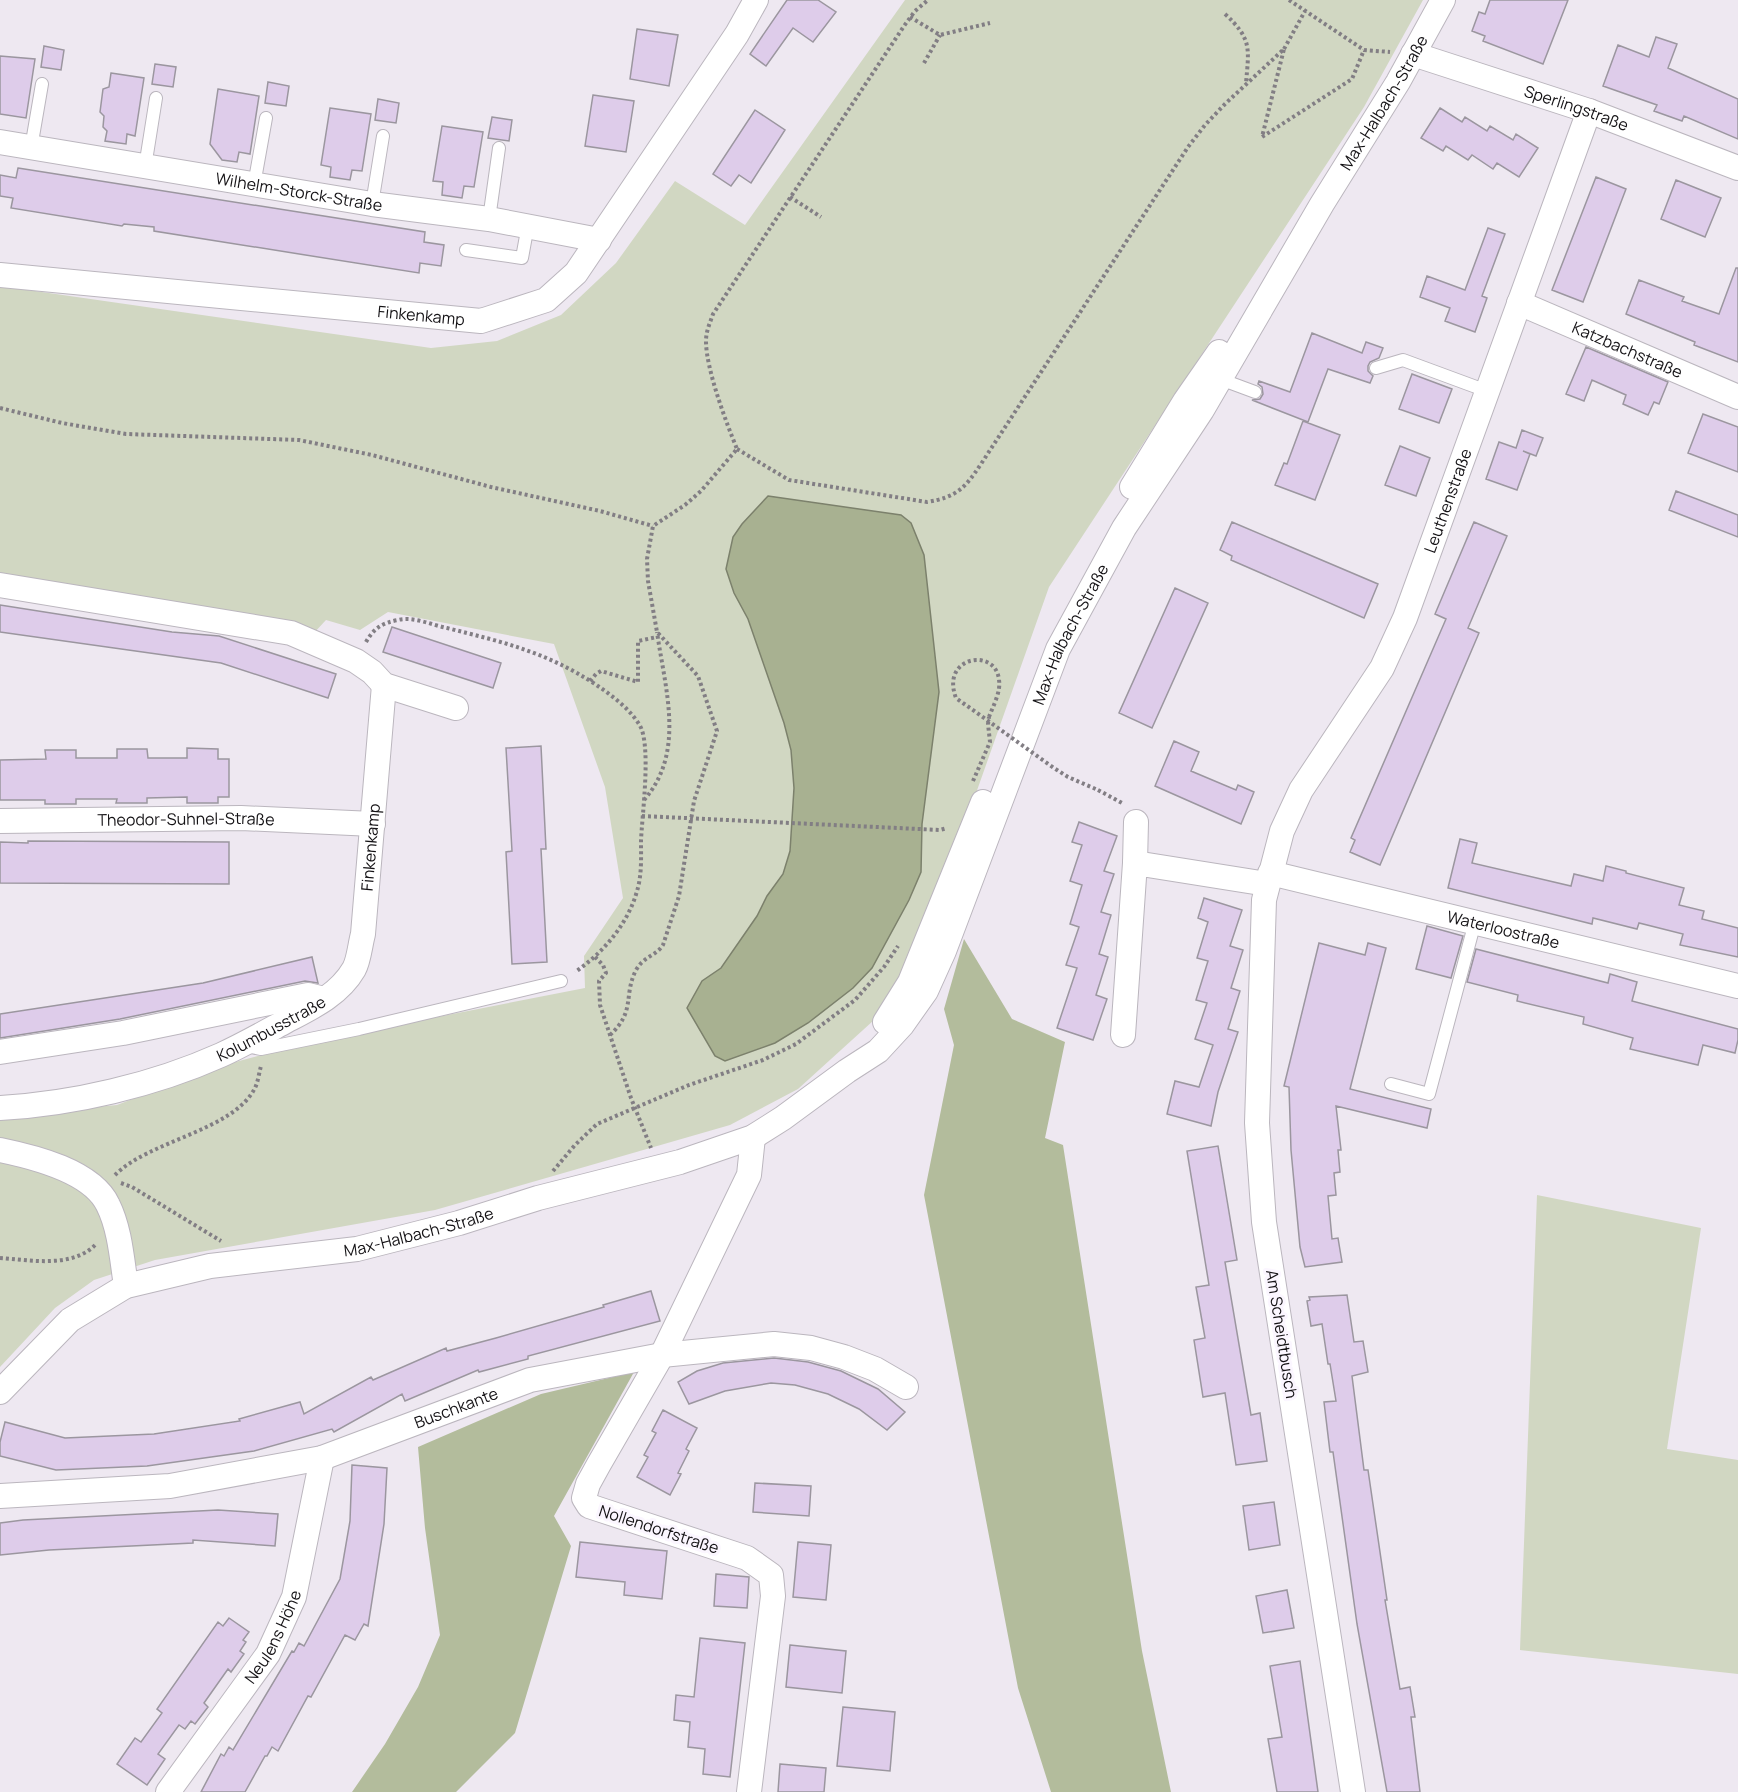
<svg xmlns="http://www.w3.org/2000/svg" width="1738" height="1792" font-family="Manrope,sans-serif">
  <rect width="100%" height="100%" fill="#eee8f1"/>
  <path fill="#d1d7c2" d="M905,0H1423L1364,107L1049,587L906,991L798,1089L730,1125L435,1210L155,1260L94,1280L55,1308L0,1367V1116L117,1105L213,1068L310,1042L585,988L584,956L623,898L605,787L554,644L388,612L360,630L326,620L313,634L0,578V286L431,348L497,341L561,315L616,263L675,181L745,225Z
    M1537,1195L1701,1228L1667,1449L1738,1460V1674L1520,1650Z"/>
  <path fill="#b3bc9c" d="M964,939L1012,1019L1065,1042L1045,1138L1063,1145L1142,1651L1171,1792H1051L1018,1688L924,1195L954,1045L944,1009Z
    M634,1372L554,1516L571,1546L515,1733L456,1792H352L385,1744L418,1687L440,1635L425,1528L418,1447L541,1394Z"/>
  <path fill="#a8b191" stroke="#7c816c" stroke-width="1.5" d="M768,496L901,515L911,523L924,555L939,692L922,824L921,872L909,900L872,968L853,988L808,1023L775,1043L725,1061L715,1056L687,1008L702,981L721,968L757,916L767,896L783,874L790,851L794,788L791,750L784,723L748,619L734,593L726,569L733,537L742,524Z"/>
  <path fill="#deccea" stroke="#9b969f" stroke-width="1.5" d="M787,0H818L836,12L813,42L793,28L766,66L750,54Z
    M1490,0H1568L1543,64L1483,41L1485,36L1472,31L1479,12L1485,14Z
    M637,29L678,35L669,86L630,79Z
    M1656,37L1677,44L1668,68L1738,99V139L1684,116L1682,121L1654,111L1657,105L1603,86L1618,45L1649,57Z
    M44,46L64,50L61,70L41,67Z
    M0,56L35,59L26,118L0,114Z
    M155,64L176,67L173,87L152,84Z
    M111,73L144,78L135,136L127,134L126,144L105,141L107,131L103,127L104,116L100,112L103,89L109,87Z
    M268,82L289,86L286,106L265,103Z
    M218,89L259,96L250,154L239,152L237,162L222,160L210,144Z
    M593,95L634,101L626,152L585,146Z
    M378,99L399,103L396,123L375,120Z
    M330,108L371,114L362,171L352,170L350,180L330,177L331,167L321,165Z
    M1440,108L1462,122L1465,117L1487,131L1490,126L1513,140L1516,134L1538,148L1519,177L1497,163L1493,169L1472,155L1468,160L1446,146L1443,151L1421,138Z
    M755,110L785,130L751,183L739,175L731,186L713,174Z
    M492,117L512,120L509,141L488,138Z
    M442,126L483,132L474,187L464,186L462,198L442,195L443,182L433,181Z
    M18,168L425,232L424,242L444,245L441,266L420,263L419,273L154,231V227L124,224L122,226L11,208L13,198L0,196V175L16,178Z
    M1596,177L1626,189L1583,302L1552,290Z
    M1676,180L1721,198L1705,237L1661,219Z
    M1488,228L1505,234L1482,296L1487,298L1475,332L1445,321L1450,308L1420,297L1427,276L1465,290Z
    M1736,268H1738V362L1694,345L1695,342L1626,314L1639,280L1684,297L1682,301L1719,314Z
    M1312,333L1362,353L1366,342L1383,348L1379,358L1370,362L1368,366V371L1373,376L1370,383L1328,369L1308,422L1252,400L1260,399L1263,394L1262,387L1258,384L1259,381L1290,392Z
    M1586,347L1668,382L1659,404L1654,402L1648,415L1623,404L1626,395L1592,380L1584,401L1566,394Z
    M1412,374L1452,389L1439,423L1399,409Z
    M1703,414L1738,427V472L1688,453Z
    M1303,421L1340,435L1315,500L1275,485L1284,463L1287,464Z
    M1522,430L1543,438L1536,456L1523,451L1530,454L1517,490L1486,479L1499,442L1516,448Z
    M1400,446L1430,458L1416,496L1385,485Z
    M1676,491L1738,515V537L1669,510Z
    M1232,522L1378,584L1364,618L1231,560L1232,556L1220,550Z
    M1474,522L1507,536L1468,628L1479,633L1380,865L1350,852L1355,840L1351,838L1446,619L1435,614Z
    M1175,588L1208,603L1152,728L1119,713Z
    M0,605L172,632L219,636L336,674L328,698L221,663L0,632Z
    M392,627L501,663L493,688L383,652Z
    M1174,741L1199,752L1191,771L1236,790L1238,785L1254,792L1241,824L1155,786Z
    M541,746L546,849H541L547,962L512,964L506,852L512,851L506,748Z
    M187,748L218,749V759H229V797H218V803H187V797L147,798V803H116L117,799H76V804H45V800H0V760L46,759L45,750H76V758H117V749H147L148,758H187Z
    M1079,822L1117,836L1104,871L1114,874L1101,912L1111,915L1099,954L1108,957L1096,995L1107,999L1093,1040L1057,1028L1077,968L1066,965L1079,927L1070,924L1082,885L1070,881L1082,845L1072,842Z
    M1460,839L1477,843L1472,863L1571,886L1574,874L1603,881L1606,866L1626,871V873L1684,888L1679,905L1704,911L1702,919L1738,928V957L1680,945L1683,934L1639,923L1637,929L1593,918L1592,924L1448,888Z
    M28,841L229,842V884L0,883V842L28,843Z
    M1204,898L1242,910L1230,946L1243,950L1231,988L1240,991L1228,1029L1238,1032L1218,1092L1211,1126L1167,1114L1175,1081L1199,1087L1213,1045L1195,1039L1207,1003L1196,1000L1208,961L1197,958L1208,922L1198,918Z
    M1427,926L1463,936L1451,978L1416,969Z
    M1319,943L1365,955L1368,943L1386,948L1350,1089L1431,1109L1427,1128L1336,1106L1341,1150H1338L1340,1172L1334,1173L1336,1195L1328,1196L1332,1239L1338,1238L1342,1262L1305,1267L1300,1247L1291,1150L1289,1087L1284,1086Z
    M1476,949L1608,983L1610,974L1637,982L1632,1001L1738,1029V1040L1735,1053L1703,1045L1698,1065L1630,1049L1633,1038L1583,1024L1584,1017L1517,1001L1518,995L1467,982Z
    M312,957L318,983L305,981L120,1019L0,1038V1014L203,983Z
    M1218,1146L1237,1260L1225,1262L1251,1415L1260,1413L1267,1461L1236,1465L1225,1393L1203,1397L1194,1340L1205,1338L1196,1287L1209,1285L1187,1151Z
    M651,1291L660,1321L528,1356V1359L479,1372L478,1370L405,1401L402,1394L334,1432L332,1429L254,1451L147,1466L56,1470L0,1456V1442L5,1422L65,1438L154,1434L240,1421L239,1419L300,1402L304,1414L371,1377L373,1380L446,1348L447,1351L496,1338L604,1307L603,1305Z
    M1347,1295L1354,1342L1363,1341L1368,1372L1352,1376L1364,1470H1368L1387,1600H1385L1400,1689L1410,1687L1415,1717H1411L1420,1792H1387L1357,1624L1333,1452H1330L1324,1402L1336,1401L1330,1364H1328L1322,1324L1311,1326L1307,1301L1310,1300L1309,1297Z
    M774,1358L808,1362L841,1371L878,1389L905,1412L887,1430L859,1409L828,1394L795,1385L771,1383L725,1391L689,1404L678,1382L697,1371L723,1363Z
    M663,1410L697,1428L686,1449L689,1451L678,1473L681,1474L670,1495L637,1477L648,1457L644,1455L656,1433L652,1431Z
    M352,1465L387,1468L384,1524L368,1626L364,1624L355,1640L345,1635L311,1697L308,1696L278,1751L272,1747L267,1756H265L245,1792H201L221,1754L224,1756L229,1747L233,1750L292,1651L294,1652L299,1643L304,1646L340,1579L350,1521Z
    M755,1483L811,1486L809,1516L753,1512Z
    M1274,1502L1280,1545L1249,1550L1243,1506Z
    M218,1510L278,1514L275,1546L193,1540V1543L49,1550L0,1555V1523L23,1520Z
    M580,1542L667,1551L662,1599L624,1595L625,1582L576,1577Z
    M798,1542L831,1545L826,1600L793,1597Z
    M716,1574L749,1577L747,1608L714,1606Z
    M1287,1590L1294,1628L1263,1633L1256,1596Z
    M229,1618L249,1632L243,1640L246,1642L240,1651L244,1654L231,1672L228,1669L204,1703L208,1707L195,1724L191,1721L185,1729L179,1725L158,1754L165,1759L147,1785L117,1764L135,1738L141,1742L162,1713L157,1709L218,1622L223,1626Z
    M700,1638L745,1643L730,1777L703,1774L705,1749L688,1747L690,1722L674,1720L676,1695L694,1697Z
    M790,1645L846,1651L842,1693L786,1687Z
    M1300,1661L1318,1792H1277L1268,1739L1282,1737L1270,1666Z
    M843,1707L895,1712L890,1771L837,1766Z
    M780,1764L826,1768L824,1792H778Z"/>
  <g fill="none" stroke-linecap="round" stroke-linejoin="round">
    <g stroke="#bbb6be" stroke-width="14">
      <path id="service" d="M31,148L42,84
        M145,167L156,98
        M254,185L266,118
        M372,204L383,136
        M489,219L499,148
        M466,250L522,258L528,225
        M1376,368L1403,360L1487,391
        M1220,379L1255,392
        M246,1046L261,1049L359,1029L561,981
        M1391,1084L1429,1094L1475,922"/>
    </g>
    <g stroke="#bbb6be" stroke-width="26">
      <g id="minor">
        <path id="s1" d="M1413,54L1589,111L1738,168"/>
        <path id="s2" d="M0,142L372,204L489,219L599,240"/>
        <path id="s3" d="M0,275L481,321L546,300L576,273L737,34L756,0"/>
        <path id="s4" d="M1519,303L1738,397"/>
        <path d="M1132,487L1185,401L1219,352"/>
        <path d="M0,585L291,633L356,661L372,672L384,685L456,708"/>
        <path id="s5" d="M0,821L241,818L373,824"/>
        <path d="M1135,863L1136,822"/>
        <path id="s6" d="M1270,873L1738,986"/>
        <path d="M885,1022L910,982L983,802"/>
        <path d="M1123,1035L1135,863L1267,884"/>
        <path d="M0,1052L123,1033L308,995L324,999"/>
        <path id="s7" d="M0,1108C73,1104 154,1085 221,1055C243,1045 264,1033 286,1021C311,1008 339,995 354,969C359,960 360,945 363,934L384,685"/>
        <path d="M0,1150C34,1157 92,1171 108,1205C120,1229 122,1260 126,1286"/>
        <path id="s8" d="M0,1392L70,1320L126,1286L210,1266L357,1249L459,1223L538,1198L680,1162L753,1137L783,1118L847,1071L878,1051L902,1025L926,991L944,951L1058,649L1124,528L1202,410L1322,204L1398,82L1443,0"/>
        <path id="s9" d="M0,1496L170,1486L322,1458L530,1380L662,1355L774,1344L811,1348L844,1357L875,1369L906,1387"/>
        <path id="s10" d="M168,1792L268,1654L294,1597L322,1458"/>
        <path d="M749,1792L773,1596L771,1575L747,1558L598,1509L589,1506L584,1498L588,1484L599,1464L662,1355L749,1175L753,1137"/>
        <path id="s11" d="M1353,1792L1264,1222L1257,1123L1264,900L1282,831L1301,790L1382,668L1405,618L1589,111"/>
      </g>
    </g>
    <path stroke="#827e84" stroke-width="4" stroke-dasharray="3 3" stroke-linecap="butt" d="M1289,0L1364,50L1390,52
      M1225,14C1252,39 1249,48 1246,83
      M910,17L940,35L990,23
      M1284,49L1305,11
      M924,63L940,35
      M790,197L821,217
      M0,408L62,423L126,434L299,440L372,455L491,487L600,511L653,526
      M737,449L789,480L927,502C957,497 965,488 981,464L1188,147L1205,125L1225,104L1284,49L1262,137L1352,79L1364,50
      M366,642C374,628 382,623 398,620C413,616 432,625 447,628C503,642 546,652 595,684C611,695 628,707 639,724C652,743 642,815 641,841C641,857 642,875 637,891C628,924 603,953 575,972
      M590,681L596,674L601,671L638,682V641L657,637
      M973,781L990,742L988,724L989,717
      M1098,790L1122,803
      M644,800C686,752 665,689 657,632
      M642,816L940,830L947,828
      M595,957L603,965L606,973L599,981L600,1005L631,1098L651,1148
      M610,1035C636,1011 623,996 636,970C644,956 656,956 663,945L679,896L694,801L717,731L698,676L657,632L648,581L647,559L653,526L685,505L701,491L737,449C726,422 706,369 706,341C706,331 710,323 713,314L904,26L915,11L928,0
      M553,1171L575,1145L597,1124L689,1085L763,1060L796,1044L855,1000L884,967L898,946
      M115,1175C150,1140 233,1131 255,1088C258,1082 259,1073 261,1066
      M121,1183L132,1187L221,1241
      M0,1258C30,1260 74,1269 97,1243"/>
    <use href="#service" stroke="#fff" stroke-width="12"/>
    <use href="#minor" stroke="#fff" stroke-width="24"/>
    <path stroke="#827e84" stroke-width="4" stroke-dasharray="3 3" stroke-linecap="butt" d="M989,717C993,706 1001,692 999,680C996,647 940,656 956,698L1054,768L1068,777L1098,790"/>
  </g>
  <g text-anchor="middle" stroke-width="6" stroke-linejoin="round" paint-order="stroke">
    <g font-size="16" fill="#141215" stroke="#fbf6ff">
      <text dy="6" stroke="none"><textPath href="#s8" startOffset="2044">Max-Halbach-Straße</textPath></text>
      <text dy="6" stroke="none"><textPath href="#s1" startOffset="172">Sperlingstraße</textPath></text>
      <text dy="6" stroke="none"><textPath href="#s2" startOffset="303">Wilhelm-Storck-Straße</textPath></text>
      <text dy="6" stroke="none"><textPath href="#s3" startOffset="423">Finkenkamp</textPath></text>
      <text dy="6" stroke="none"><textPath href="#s4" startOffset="118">Katzbachstraße</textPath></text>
      <text dy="6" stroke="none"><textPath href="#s11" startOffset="1342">Leuthenstraße</textPath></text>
      <text dy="6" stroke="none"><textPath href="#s8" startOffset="1426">Max-Halbach-Straße</textPath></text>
      <text dy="6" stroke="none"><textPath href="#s5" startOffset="186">Theodor-Suhnel-Straße</textPath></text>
      <text dy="6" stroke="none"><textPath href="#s7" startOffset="512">Finkenkamp</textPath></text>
      <text dy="6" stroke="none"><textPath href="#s6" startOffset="240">Waterloostraße</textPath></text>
      <text dy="6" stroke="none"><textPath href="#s7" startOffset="285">Kolumbusstraße</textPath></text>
      <text dy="6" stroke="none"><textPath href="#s8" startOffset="464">Max-Halbach-Straße</textPath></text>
      <text transform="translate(1282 1334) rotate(81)" y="6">Am Scheidtbusch</text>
      <text dy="6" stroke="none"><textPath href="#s9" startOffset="468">Buschkante</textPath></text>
      <text transform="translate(659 1529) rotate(18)" y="6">Nollendorfstraße</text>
      <text dy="6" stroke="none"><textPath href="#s10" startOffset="188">Neulens Höhe</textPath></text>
    </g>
  </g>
</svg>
